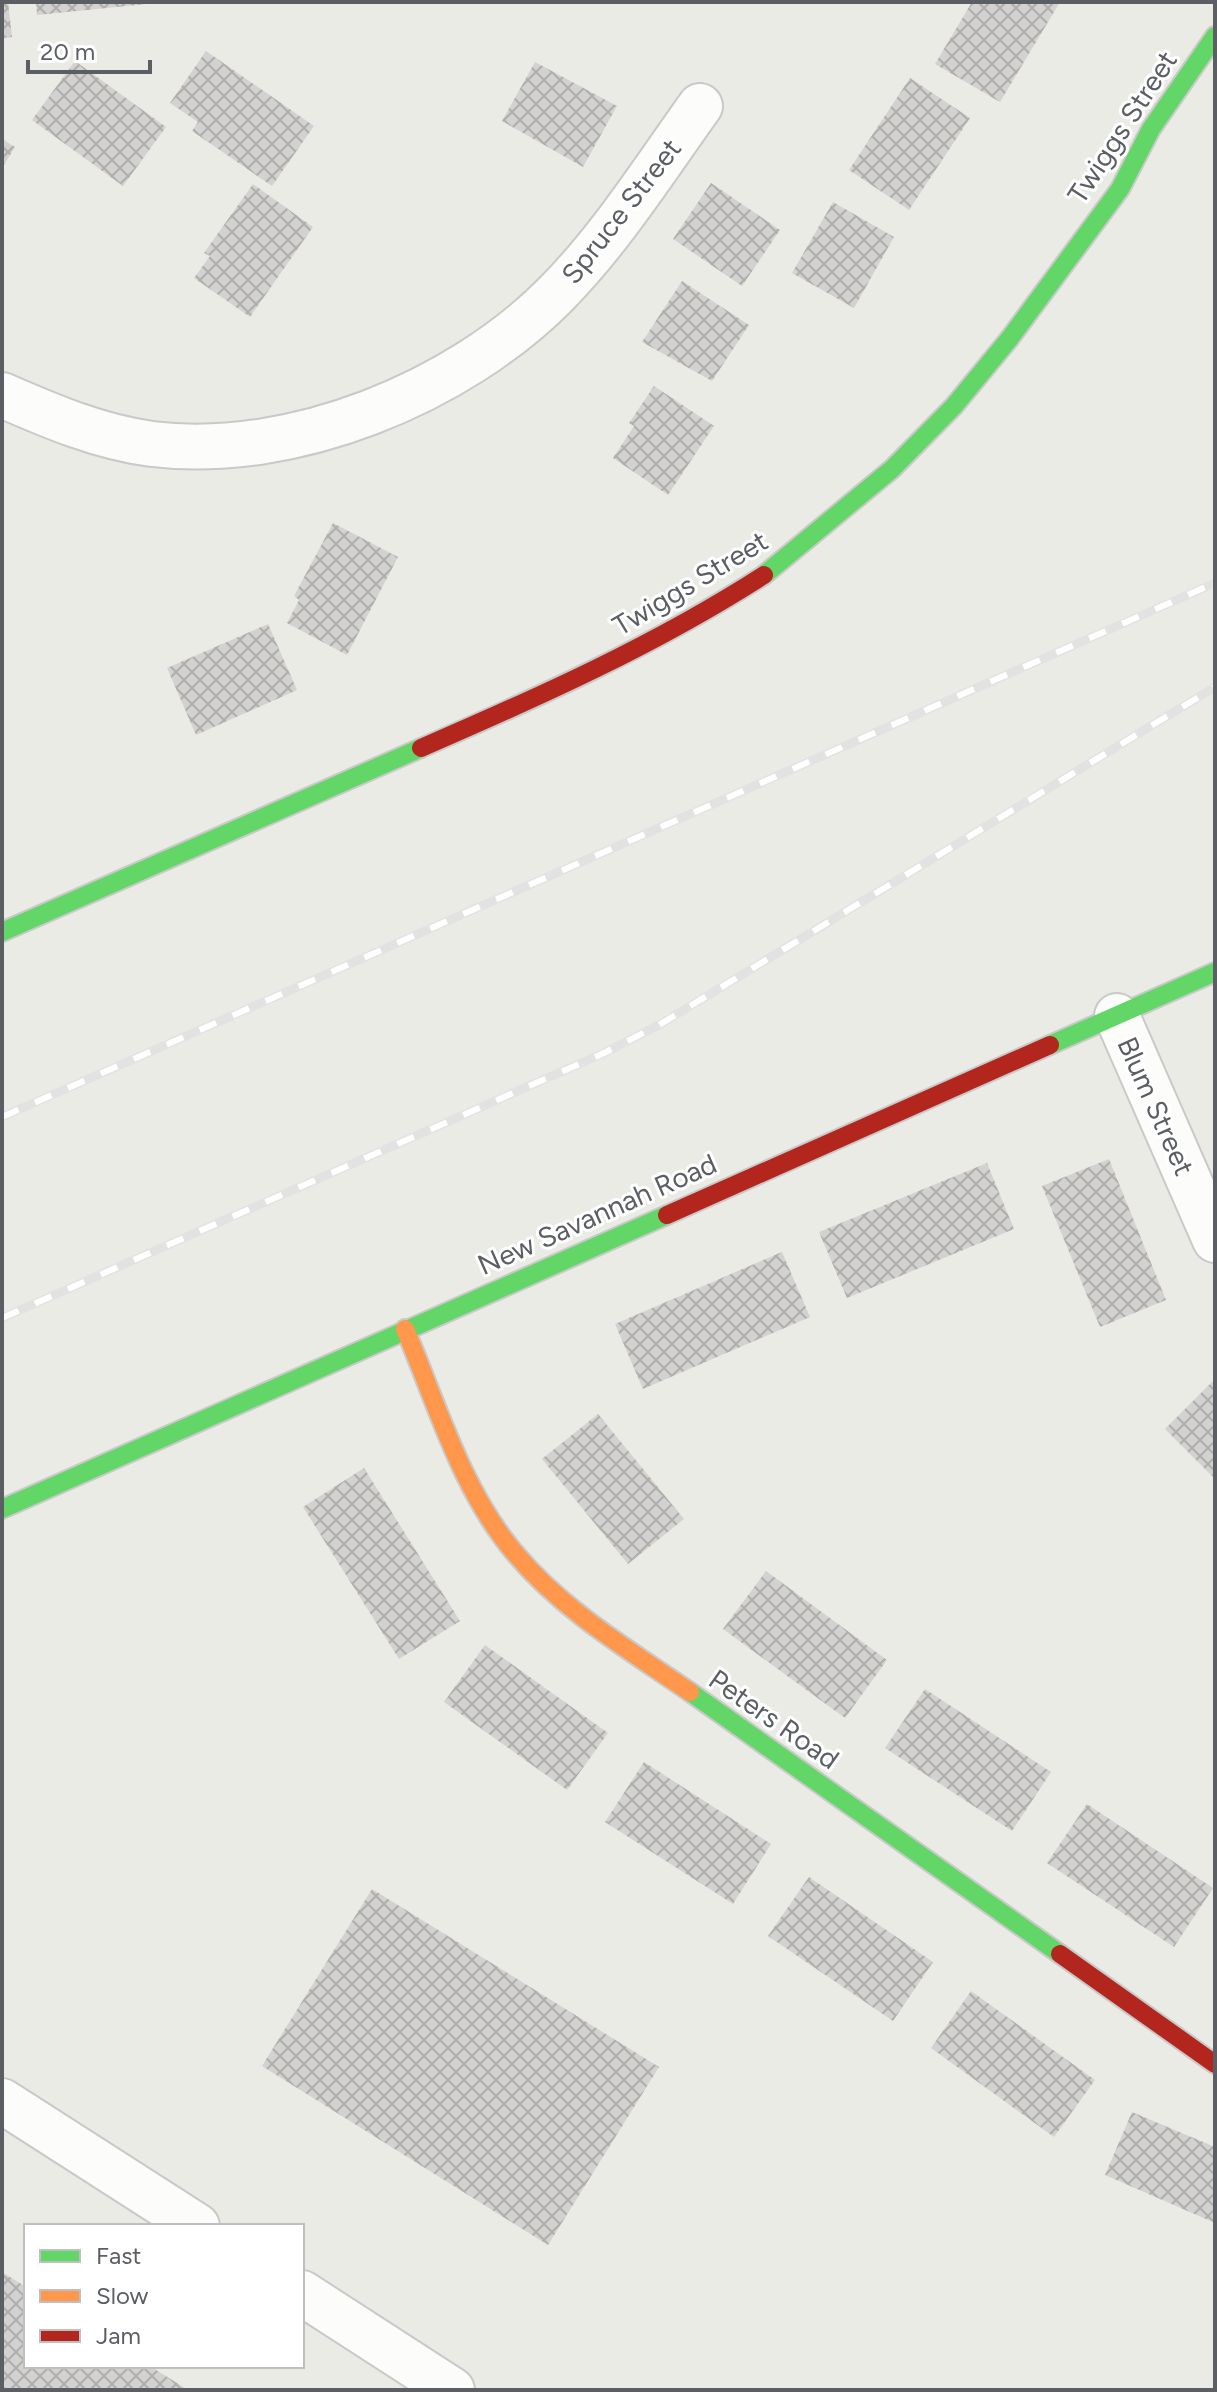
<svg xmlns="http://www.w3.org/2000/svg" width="1217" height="2392" font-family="Figtree,sans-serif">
  <defs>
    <pattern id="building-cross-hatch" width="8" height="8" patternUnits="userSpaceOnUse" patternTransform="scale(2)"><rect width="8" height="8" fill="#d3d2d0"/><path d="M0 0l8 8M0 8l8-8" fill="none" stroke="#aeaeac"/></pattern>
  </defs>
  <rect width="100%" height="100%" fill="#ebebe6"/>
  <path fill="url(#building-cross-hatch)" d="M2,2H8L12,37L2,38Z
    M36,2H147V4L37,15Z
    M972,2H1060L1000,102L935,64Z
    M206,51L314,126L272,186L192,131L198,122L170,103Z
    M75,61L166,127L123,186L32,120Z
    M535,62L617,106L583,167L502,121Z
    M910,78L970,118L909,210L849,170Z
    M2,139L15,147L2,168Z
    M711,183L780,230L742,286L673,239Z
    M253,184L313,227L250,317L194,278L210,256L204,253Z
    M833,202L894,237L854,308L792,273Z
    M682,281L749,325L712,381L642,342Z
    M654,386L714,426L668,495L613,458L634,426L629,423Z
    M333,523L398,557L347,655L287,623L299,600L294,596Z
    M268,624L297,690L196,735L167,668Z
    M1109,1159L1166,1300L1100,1327L1042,1186Z
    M987,1163L1014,1229L847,1298L819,1232Z
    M782,1252L810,1317L643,1389L615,1324Z
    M1215,1379V1479L1165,1429Z
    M598,1414L684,1519L628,1564L542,1459Z
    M364,1468L460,1621L399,1659L303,1507Z
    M766,1571L887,1660L845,1718L723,1629Z
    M485,1645L608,1733L567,1790L444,1702Z
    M925,1689L1051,1772L1012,1831L885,1748Z
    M644,1762L771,1844L733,1904L605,1822Z
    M1087,1804L1213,1888L1174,1947L1047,1863Z
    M809,1877L933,1962L893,2021L768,1936Z
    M372,1889L659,2067L548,2245L262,2066Z
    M971,1991L1095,2080L1054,2137L931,2048Z
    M1132,2112L1215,2147V2223L1105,2175Z
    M2,2272L26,2287V2366H150L188,2390H2Z"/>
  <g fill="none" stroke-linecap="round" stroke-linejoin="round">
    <g stroke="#c8c9c8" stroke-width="48">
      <path id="street" d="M2,395C50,416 99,437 152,444C292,461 458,393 556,294C612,237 654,170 700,106
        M1117,1016L1215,1240
        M2,2101L197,2226
        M302,2293L452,2390"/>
    </g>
    <g stroke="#c9c9c9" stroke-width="22">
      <path id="fast" d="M764,575L892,469L954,406L1010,338L1120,189L1151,129L1215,36
        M2,932L421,748
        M1050,1045L1215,972
        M2,1509L667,1215
        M690,1692L1060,1954"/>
    </g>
    <g stroke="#c9c9c9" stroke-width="22">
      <path id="slow" d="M405,1329C437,1404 461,1489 514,1552C562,1610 629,1650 690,1692"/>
    </g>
    <g stroke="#c9c9c9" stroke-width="22">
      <path id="jam" d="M421,748C541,696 655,645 764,575
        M667,1215L1050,1045
        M1060,1954L1215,2064"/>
    </g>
    <use href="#street" stroke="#fcfcfb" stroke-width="44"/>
    <use href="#fast" stroke="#63d668" stroke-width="18"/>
    <use href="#slow" stroke="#ff974d" stroke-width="18"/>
    <use href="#jam" stroke="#b3261e" stroke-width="18"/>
    <g stroke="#e2e2e2" stroke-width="9">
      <path id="rail" d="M2,1117L1215,583
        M2,1318L604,1053L659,1025L1215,687"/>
    </g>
    <use href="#rail" stroke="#fff" stroke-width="6" stroke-dasharray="18" stroke-linecap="butt"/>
  </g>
  <g text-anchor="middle" stroke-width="6" stroke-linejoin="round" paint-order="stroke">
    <g font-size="28" fill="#5b5f64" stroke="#fff">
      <text transform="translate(1122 127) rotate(-57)" y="10">Twiggs Street</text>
      <text transform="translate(621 211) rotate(-52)" y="10">Spruce Street</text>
      <text transform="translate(690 583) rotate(-31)" y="10">Twiggs Street</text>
      <text transform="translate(1156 1106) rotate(66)" y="10">Blum Street</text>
      <text transform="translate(597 1214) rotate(-24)" y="10">New Savannah Road</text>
      <text transform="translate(774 1719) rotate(35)" y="10">Peters Road</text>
    </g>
  </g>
  <rect width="1217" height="2392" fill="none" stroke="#5b5f64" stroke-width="8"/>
  <rect x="24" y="2224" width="280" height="144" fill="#ffffff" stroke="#bdbfc1" stroke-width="2"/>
  <rect x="40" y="2250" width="40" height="12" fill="#63d668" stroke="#bdbfc1" stroke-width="2"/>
  <text x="96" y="2264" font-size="24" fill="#5b5f64">Fast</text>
  <rect x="40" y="2290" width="40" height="12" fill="#ff974d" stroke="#bdbfc1" stroke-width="2"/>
  <text x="96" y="2304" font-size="24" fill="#5b5f64">Slow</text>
  <rect x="40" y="2330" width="40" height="12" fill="#b3261e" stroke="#bdbfc1" stroke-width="2"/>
  <text x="96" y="2344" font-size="24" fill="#5b5f64">Jam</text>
  <path d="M28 60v12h122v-12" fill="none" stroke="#5b5f64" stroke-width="4"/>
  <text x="40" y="60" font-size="24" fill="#5b5f64" stroke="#ffffff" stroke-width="6" paint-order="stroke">20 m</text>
</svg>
